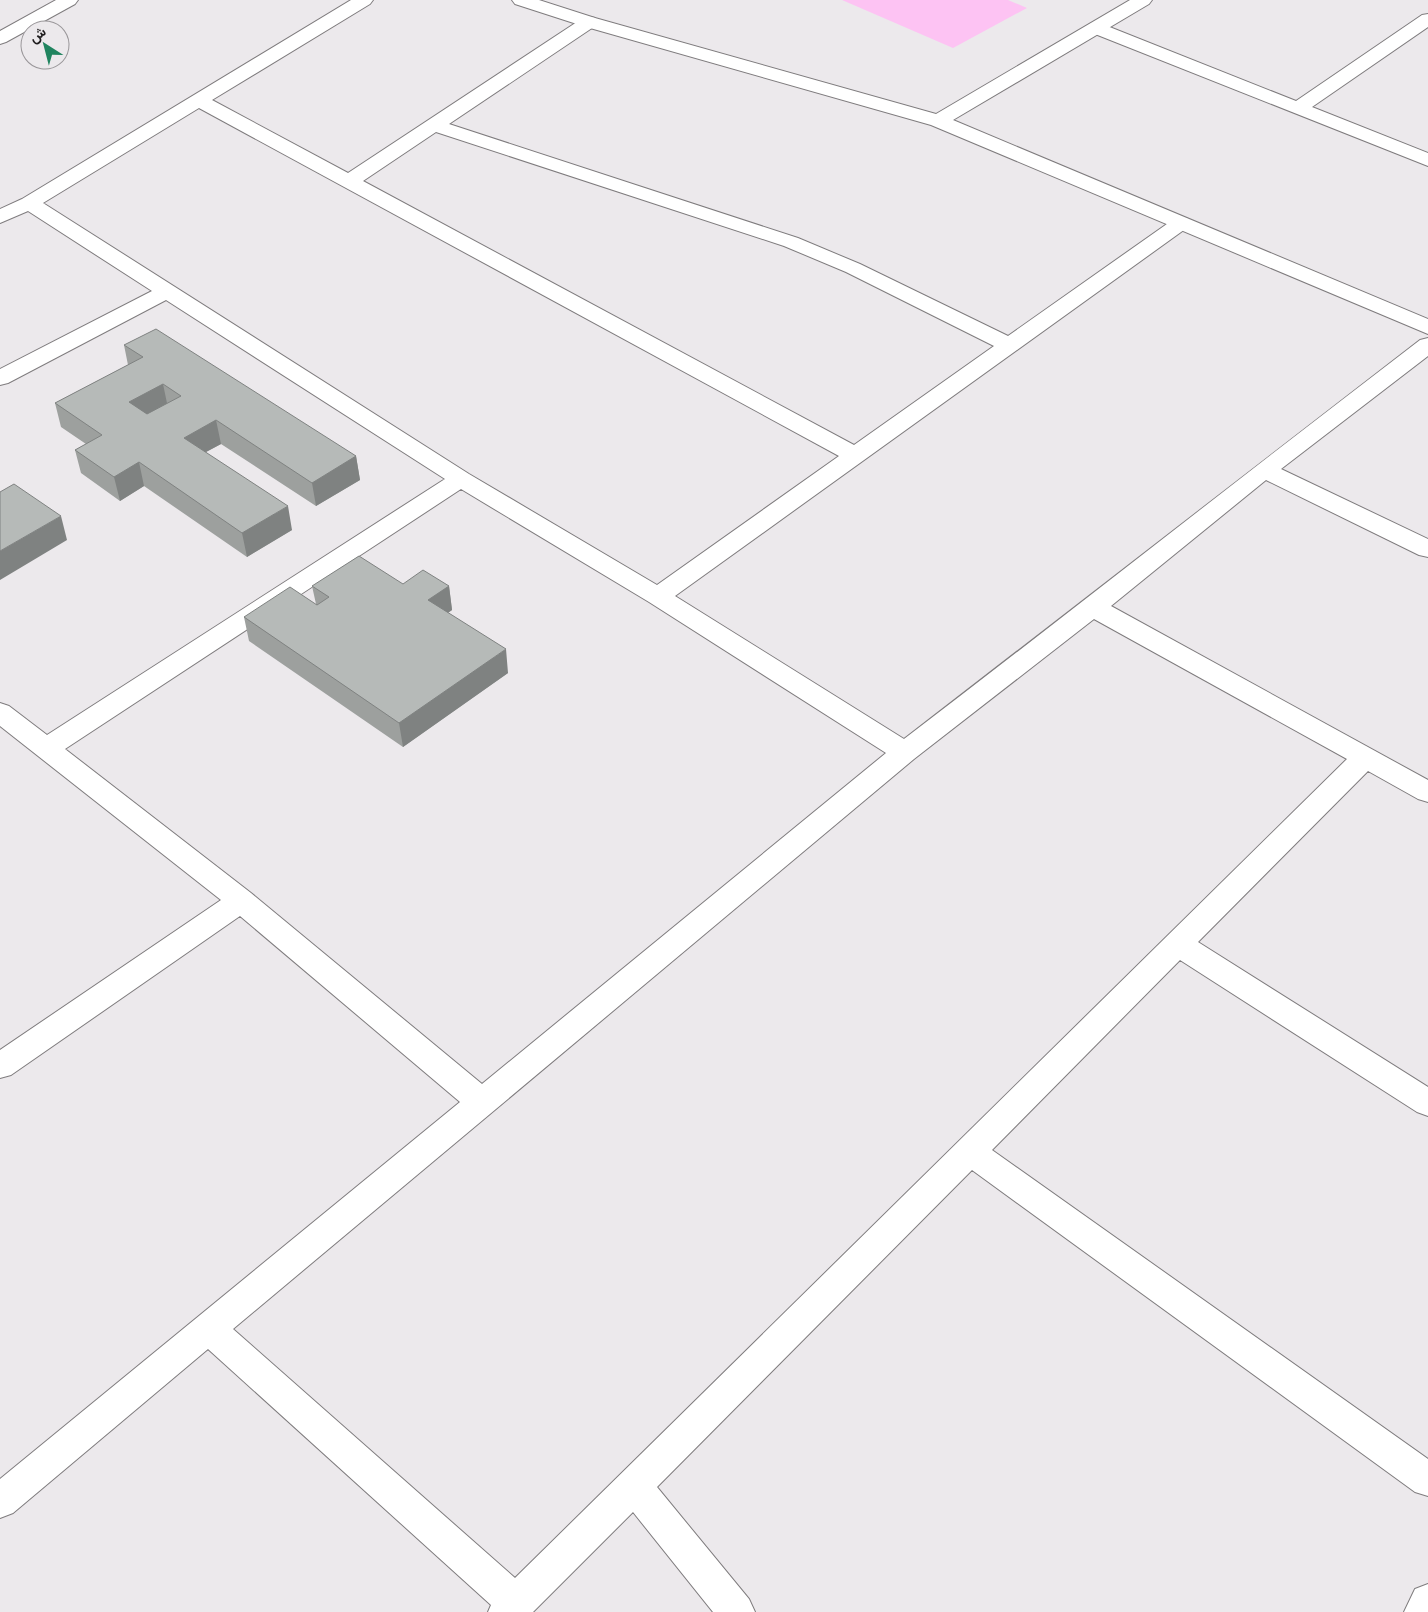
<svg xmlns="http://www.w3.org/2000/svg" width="1428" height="1612" font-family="'Source Sans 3',Vazirmatn,sans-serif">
  <rect width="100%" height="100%" fill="#ece9ec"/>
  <path fill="#fdc3f3" d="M842,0H1008L1027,8L953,48Z"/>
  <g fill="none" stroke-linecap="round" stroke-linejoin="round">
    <g stroke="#7f7c7e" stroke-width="2">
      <path id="street" d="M351,0H373L370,4L212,100L348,173L583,18L589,17L595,18L598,22L595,26L449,124L798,238L860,264L1008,336L1174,219L1181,217L1188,219L1191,223L1188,227L675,596L904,739C1077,607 1247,472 1420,340L1428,338V356L1281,469L1428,539V557L1419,555L1266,480L1111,606L1428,780V802L1418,799L1368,771L1198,942L1428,1087V1116L1417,1112L1180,960L992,1150L1428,1459V1496L1415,1492L972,1170L657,1487L749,1599L755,1612H713L633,1512L533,1612H488L491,1605L208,1349L13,1513L0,1518V1479L460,1102L240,916L11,1075L0,1078V1050L221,900L0,726V703L9,706L47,735L445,479L166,300L8,383L0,385V369L152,291L28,211L0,223V209L22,199ZM199,108L839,456L657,585L469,474L43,203ZM436,132L784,246L846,272L994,346L854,445L363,181ZM461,489L649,602L886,753L482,1084L251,893L65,749ZM1094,619L1347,759L515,1578L233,1329L914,759Z
        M1428,14V27L1312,107L1428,153V166L1090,32L1087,28L1090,24L1096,23L1102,24L1296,101L1422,15Z
        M1428,1584V1612H1404L1415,1589Z"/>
    </g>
    <g stroke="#7f7c7e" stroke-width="2">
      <path id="secondary" d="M56,0H78L75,4L6,42L0,44V31Z
        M512,0H539L595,18L936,114L1130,0H1152L1149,4L953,120L1428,319V334L931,125L583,26L515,4Z"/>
    </g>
    <use href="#street" fill="#fff" fill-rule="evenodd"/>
    <use href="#secondary" fill="#fff" fill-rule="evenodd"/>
  </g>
  <path fill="#9da09e" d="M124,345L356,456L360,480L316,506L221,444L206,452L292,530L247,557L144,486L120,501L81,473L75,450L86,444L61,427L55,403L128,365Z
    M403,584L449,586L452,610L448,613L508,673L403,747L249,641L244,617L316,604L312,586Z"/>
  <path fill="#7f8281" d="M163,384L168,408L134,425L129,402Z
    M216,420L221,444L189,461L184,438Z
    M356,456L360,480L316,506L312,483Z
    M139,462L144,486L120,501L114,477Z
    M288,506L292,530L247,557L242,533Z
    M61,516L67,540L0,580V551Z
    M449,586L452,610L431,624L428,600Z
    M506,649L508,673L403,747L399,723Z"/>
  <path fill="#b6bab8" stroke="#7f8281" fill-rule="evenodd" d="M156,329L356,456L312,483L216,420L184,438L288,506L242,533L139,462L114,477L75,450L102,435L55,403L143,357L124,345ZM163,384L181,396L147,414L129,402Z
    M14,484L61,516L0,551V492Z
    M359,556L403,584L423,570L449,586L428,600L506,649L399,723L244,617L290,587L317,605L329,597L312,586Z"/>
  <g transform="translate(45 45) rotate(324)"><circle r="24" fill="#ece9ec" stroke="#9a979a"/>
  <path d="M0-4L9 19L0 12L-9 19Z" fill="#20845f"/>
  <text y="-8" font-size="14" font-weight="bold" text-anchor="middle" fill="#1f1d1e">ش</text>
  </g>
</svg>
